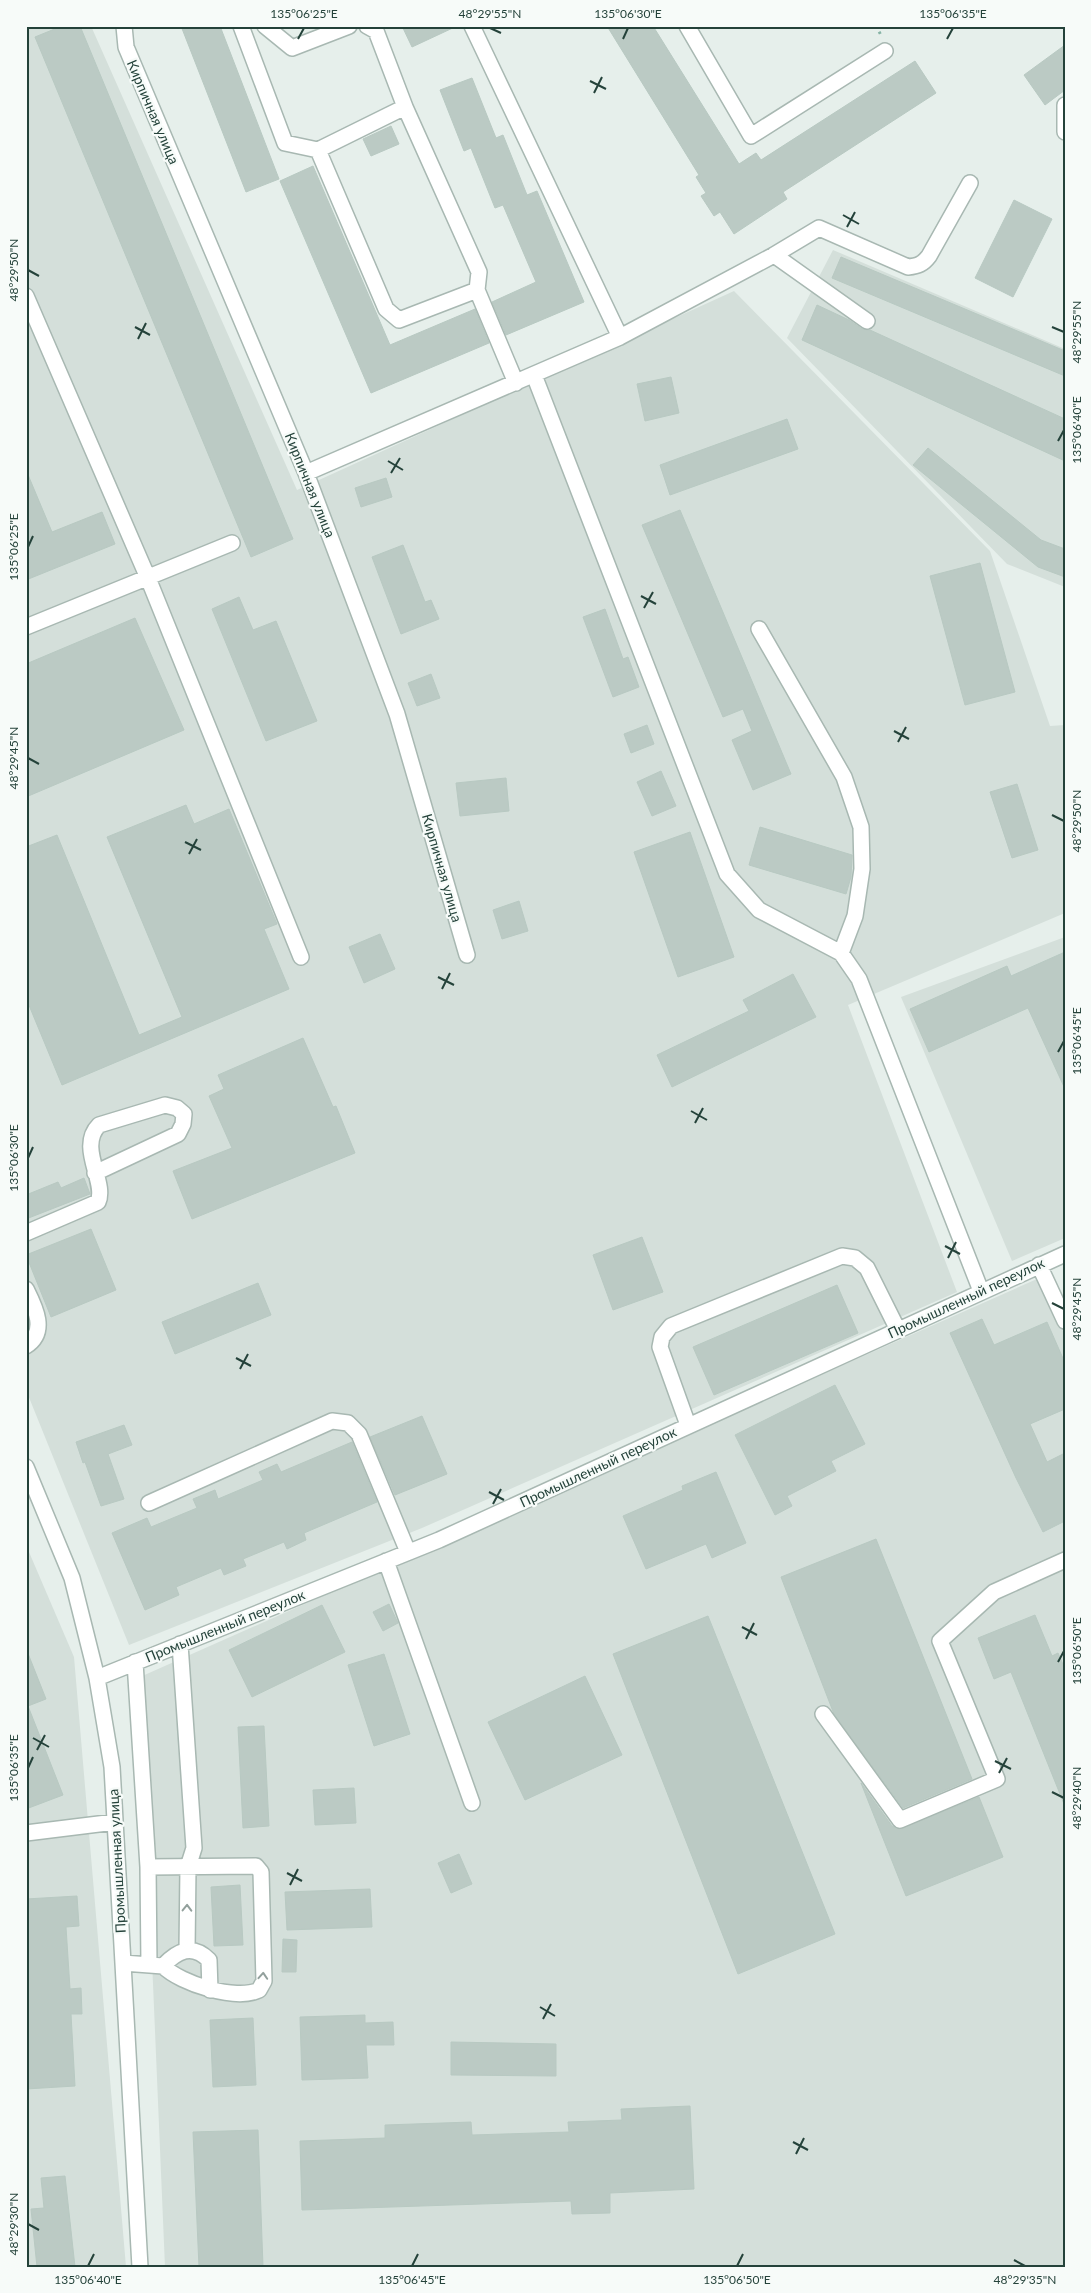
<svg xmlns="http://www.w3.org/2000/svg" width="1091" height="2293" font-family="Lato,sans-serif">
  <rect width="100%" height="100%" fill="#e6efeb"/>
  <path fill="#d4dfda" d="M26,26H91L297,490L734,291L990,551L1050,726L1065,725V913L848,1005L957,1292L422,1528L129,1645L26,1390Z
    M833,250L1065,349V587L1007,564L787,338Z
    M1065,937V1238L1012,1261L901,997Z
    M1037,1279L1065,1335V2267H165L140,1677Z
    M26,1545L74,1657L126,2267H26Z"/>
  <path fill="#bbcac4" stroke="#b8c9c2" d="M62,26H80L293,539L251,557L35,37Z
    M181,26H220L279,179L246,192Z
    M402,26H457L412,47Z
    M607,26H653L739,164L756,153L761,160L915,61L936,93L783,192L787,199L734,234L720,212L714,216L701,196L706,193L696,177L699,175Z
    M1065,45V90L1045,105L1024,75Z
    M472,78L496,138L503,135L527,195L537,191L584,302L506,335L492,302L536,282L503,205L495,208L471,148L464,151L440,90Z
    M391,126L399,144L371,156L363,139Z
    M313,166L390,345L475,309L489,343L371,393L280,181Z
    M1014,200L1052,219L1013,297L975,278Z
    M841,257L1065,351V376L832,278Z
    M817,305L849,320L862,329L870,330L1065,419V461L802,340Z
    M671,377L679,413L645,421L637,384Z
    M787,419L798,449L670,495L660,465Z
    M928,448L1041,540L1065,549V577L1038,567L913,465Z
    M26,470L52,532L102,512L115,544L26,580Z
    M386,478L392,497L361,507L355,488Z
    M680,510L791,774L753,790L732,740L752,731L743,709L723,717L642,525Z
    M403,545L425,602L431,600L439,619L401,634L372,557Z
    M980,563L1015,692L965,705L930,576Z
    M239,597L253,630L276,621L317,721L266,741L212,609Z
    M605,609L623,659L628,657L639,687L613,697L583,617Z
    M135,618L184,730L26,797V664Z
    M431,674L440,698L417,706L408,683Z
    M647,725L654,744L631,753L624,734Z
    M661,771L676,806L652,816L637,782Z
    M506,778L509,811L460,816L456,783Z
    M1017,784L1038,850L1012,858L990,792Z
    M186,805L194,824L229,809L277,924L264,929L289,989L62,1085L26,998V847L57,835L139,1035L182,1017L107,837Z
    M760,827L852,855L851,877L846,894L749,865Z
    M690,832L734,957L678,977L634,852Z
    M519,901L528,931L502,939L493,910Z
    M380,934L395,969L364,983L349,947Z
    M1065,952V1089L1028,1008L929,1052L910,1009L1007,966L1011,976Z
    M793,974L816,1017L672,1087L657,1055L749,1011L743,1000Z
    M303,1038L333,1107L336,1106L355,1153L192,1219L173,1171L232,1148L209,1096L224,1089L218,1075Z
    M84,1178L90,1194L26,1219V1195L58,1182L61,1188Z
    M91,1229L116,1290L51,1317L26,1255Z
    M642,1237L663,1292L613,1310L593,1255Z
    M258,1283L271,1315L175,1354L162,1322Z
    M837,1285L858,1333L714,1395L693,1347Z
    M982,1319L994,1345L1047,1322L1065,1363V1409L1030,1424L1047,1462L1065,1453V1521L1043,1532L1016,1478L950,1333Z
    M835,1385L865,1444L831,1461L836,1471L787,1496L792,1506L775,1515L735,1435Z
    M422,1416L447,1474L395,1495L370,1437Z
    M124,1425L132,1445L108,1454L124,1499L101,1506L85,1462L83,1463L76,1442Z
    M352,1442L377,1502L304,1533L306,1540L287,1549L284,1542L243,1559L246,1566L224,1575L221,1568L176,1587L179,1595L145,1610L112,1533L147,1518L151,1527L197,1508L193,1499L215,1490L218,1499L263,1480L259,1472L277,1464L281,1472Z
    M716,1472L746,1543L712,1558L706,1544L646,1569L623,1516L683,1490L682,1486Z
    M876,1539L972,1779L903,1808L834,1714L781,1577Z
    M389,1604L398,1623L383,1631L373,1612Z
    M322,1605L345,1652L252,1697L229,1650Z
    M1035,1615L1052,1656L1058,1653L1065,1669L1064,1804L1011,1672L994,1679L978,1638Z
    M708,1616L835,1934L738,1974L613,1654Z
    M27,1651L46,1699L28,1706L63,1795L26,1809Z
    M384,1654L410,1734L374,1746L348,1665Z
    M585,1676L622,1755L525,1800L488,1722Z
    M264,1726L269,1826L243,1828L238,1727Z
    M861,1783L892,1826L899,1829L979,1797L1003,1857L906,1896Z
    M354,1788L356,1823L315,1825L313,1790Z
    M459,1854L472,1884L451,1893L438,1863Z
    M240,1885L243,1945L214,1946L211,1887Z
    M370,1889L372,1927L287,1930L285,1892Z
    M77,1896L79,1926L66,1927L70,1989L81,1988L82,2014H71L75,2086L26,2089V1899Z
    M283,1939L297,1940L296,1972H282Z
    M365,2015V2023L393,2022L394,2045H366L368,2078L302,2080L300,2017Z
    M253,2018L256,2085L213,2087L210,2020Z
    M451,2042L556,2044V2076L451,2075Z
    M690,2106L694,2189L610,2193V2213L572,2214L571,2201L302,2210L300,2141L385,2138V2125L471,2122L472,2135L569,2132L568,2122L622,2120L621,2109Z
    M258,2130L263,2267H199L193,2132Z
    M65,2176L75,2267H37L31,2209L44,2208L41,2178Z"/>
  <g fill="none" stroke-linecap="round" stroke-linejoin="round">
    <g stroke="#a8b8b2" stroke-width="18">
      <path id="minor" d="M124,26L126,47L306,473L397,714L467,955
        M241,26L285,143L318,150L405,107L479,272L477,290L399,320L386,309L318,150
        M265,26L292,48L349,26
        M367,26L376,31L405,107
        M472,26L620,337
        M687,26L751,136L885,51
        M1065,105V132
        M774,255L867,321
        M477,290L516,383
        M26,296L148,578L301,957
        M534,375L727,874L759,910L841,953L859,979L981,1291
        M306,473L620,337L774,255L819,228L908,267C918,266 923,264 929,256L970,183
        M26,627L232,543
        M759,629L844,777L861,827L862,869L855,916L841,953
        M26,1233L98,1202C107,1182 77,1147 99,1125L165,1105L177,1108L184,1114L183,1124L178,1134L95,1173
        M1039,1265L1065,1321
        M26,1289C35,1307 48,1332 26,1346
        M688,1425L660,1347L662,1337L671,1326L842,1256L855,1258L867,1268L898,1330
        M26,1467L72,1578L97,1678L112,1767L140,2267
        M149,1503L332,1421L348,1423L359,1434L408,1552
        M386,1561L472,1803
        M180,1644L194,1848L188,1867L187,1950
        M135,1662L148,1867L149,1965
        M97,1678L439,1540L1065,1254
        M823,1714L900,1820L997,1779L940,1641L994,1592L1065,1560
        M26,1833L115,1822
        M123,1963L163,1966C181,1984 236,2001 259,1990L264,1981L261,1872L256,1866L148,1867
        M163,1966C177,1951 192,1943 209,1960L210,1990"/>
    </g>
    <path stroke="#86b3a5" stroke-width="3" stroke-dasharray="2.5 4" stroke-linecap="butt" d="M876,26L882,37"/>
    <use href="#minor" stroke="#fff" stroke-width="15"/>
  </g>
  <defs><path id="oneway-chevron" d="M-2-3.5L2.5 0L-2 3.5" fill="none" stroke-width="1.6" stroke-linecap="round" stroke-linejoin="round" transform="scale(1.25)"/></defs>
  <g stroke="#92a09c">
    <use href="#oneway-chevron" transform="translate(187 1908) rotate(-89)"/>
    <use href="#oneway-chevron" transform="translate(263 1976) rotate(-86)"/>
  </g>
  <path fill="none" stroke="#24423a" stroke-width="2" d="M490,28L501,33M298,39L304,28M623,39L628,28M947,39L953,28M590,81L606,89M594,93L602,77M843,215L859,224M847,227L855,212M28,270L39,276M135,327L150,335M1052,327L1064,332M138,339L146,323M1058,441L1064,430M388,461L403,470M391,473L400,458M28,547L33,536M641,596L656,604M644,608L653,592M894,731L909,739M898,742L906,727M28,758L39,764M1052,815L1064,821M185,842L201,850M189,854L197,839M438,977L454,985M442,989L450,973M1058,1052L1064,1041M691,1111L707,1120M695,1123L703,1108M28,1158L33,1147M945,1246L960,1254M948,1258L956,1242M1052,1303L1064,1309M236,1358L251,1366M240,1369L248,1354M489,1492L504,1500M493,1504L501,1489M742,1627L757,1635M746,1639L754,1623M1058,1662L1064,1651M33,1738L49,1747M37,1750L45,1735M995,1761L1011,1769M28,1768L33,1757M999,1773L1007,1758M1052,1792L1064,1798M287,1873L302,1881M290,1885L298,1869M540,2007L555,2016M543,2019L551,2004M793,2142L808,2150M796,2154L804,2138M28,2224L39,2230M1014,2260L1025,2266M88,2266L94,2254M412,2266L418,2254M737,2266L743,2254"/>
  <g text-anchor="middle" stroke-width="4.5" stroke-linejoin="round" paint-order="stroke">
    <g font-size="14" fill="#24423a" stroke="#f7fbf9">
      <text transform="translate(153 112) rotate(67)" y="5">Кирпичная улица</text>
      <text transform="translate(310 485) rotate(68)" y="5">Кирпичная улица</text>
      <text transform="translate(442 868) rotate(74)" y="5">Кирпичная улица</text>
      <text transform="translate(966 1298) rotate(-25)" y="5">Промышленный переулок</text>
      <text transform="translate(598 1467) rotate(-25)" y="5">Промышленный переулок</text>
      <text transform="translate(225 1626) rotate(-22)" y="5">Промышленный переулок</text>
      <text transform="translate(117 1861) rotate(-93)" y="5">Промышленная улица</text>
    </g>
  </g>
  <rect width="1091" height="2293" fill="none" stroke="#f7fbf9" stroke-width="55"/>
  <rect x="28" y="28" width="1036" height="2238" fill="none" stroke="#24423a" stroke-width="2"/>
  <g font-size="12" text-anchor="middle" fill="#24423a">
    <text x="304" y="18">135°06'25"E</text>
    <text x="490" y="18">48°29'55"N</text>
    <text x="628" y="18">135°06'30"E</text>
    <text x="953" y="18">135°06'35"E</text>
    <text transform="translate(14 270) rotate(-90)" y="4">48°29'50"N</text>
    <text transform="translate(1077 332) rotate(-90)" y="4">48°29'55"N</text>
    <text transform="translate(1077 430) rotate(-90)" y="4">135°06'40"E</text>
    <text transform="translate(14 547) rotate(-90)" y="4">135°06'25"E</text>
    <text transform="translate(14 758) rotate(-90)" y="4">48°29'45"N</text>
    <text transform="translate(1077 821) rotate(-90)" y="4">48°29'50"N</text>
    <text transform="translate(1077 1041) rotate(-90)" y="4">135°06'45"E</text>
    <text transform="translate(14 1158) rotate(-90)" y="4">135°06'30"E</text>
    <text transform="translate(1077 1309) rotate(-90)" y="4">48°29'45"N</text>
    <text transform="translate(1077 1651) rotate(-90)" y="4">135°06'50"E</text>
    <text transform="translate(14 1768) rotate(-90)" y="4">135°06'35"E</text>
    <text transform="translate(1077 1798) rotate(-90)" y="4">48°29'40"N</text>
    <text transform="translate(14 2224) rotate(-90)" y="4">48°29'30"N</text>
    <text x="88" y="2284">135°06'40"E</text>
    <text x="412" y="2284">135°06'45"E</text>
    <text x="737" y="2284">135°06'50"E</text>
    <text x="1025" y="2284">48°29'35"N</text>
  </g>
</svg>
